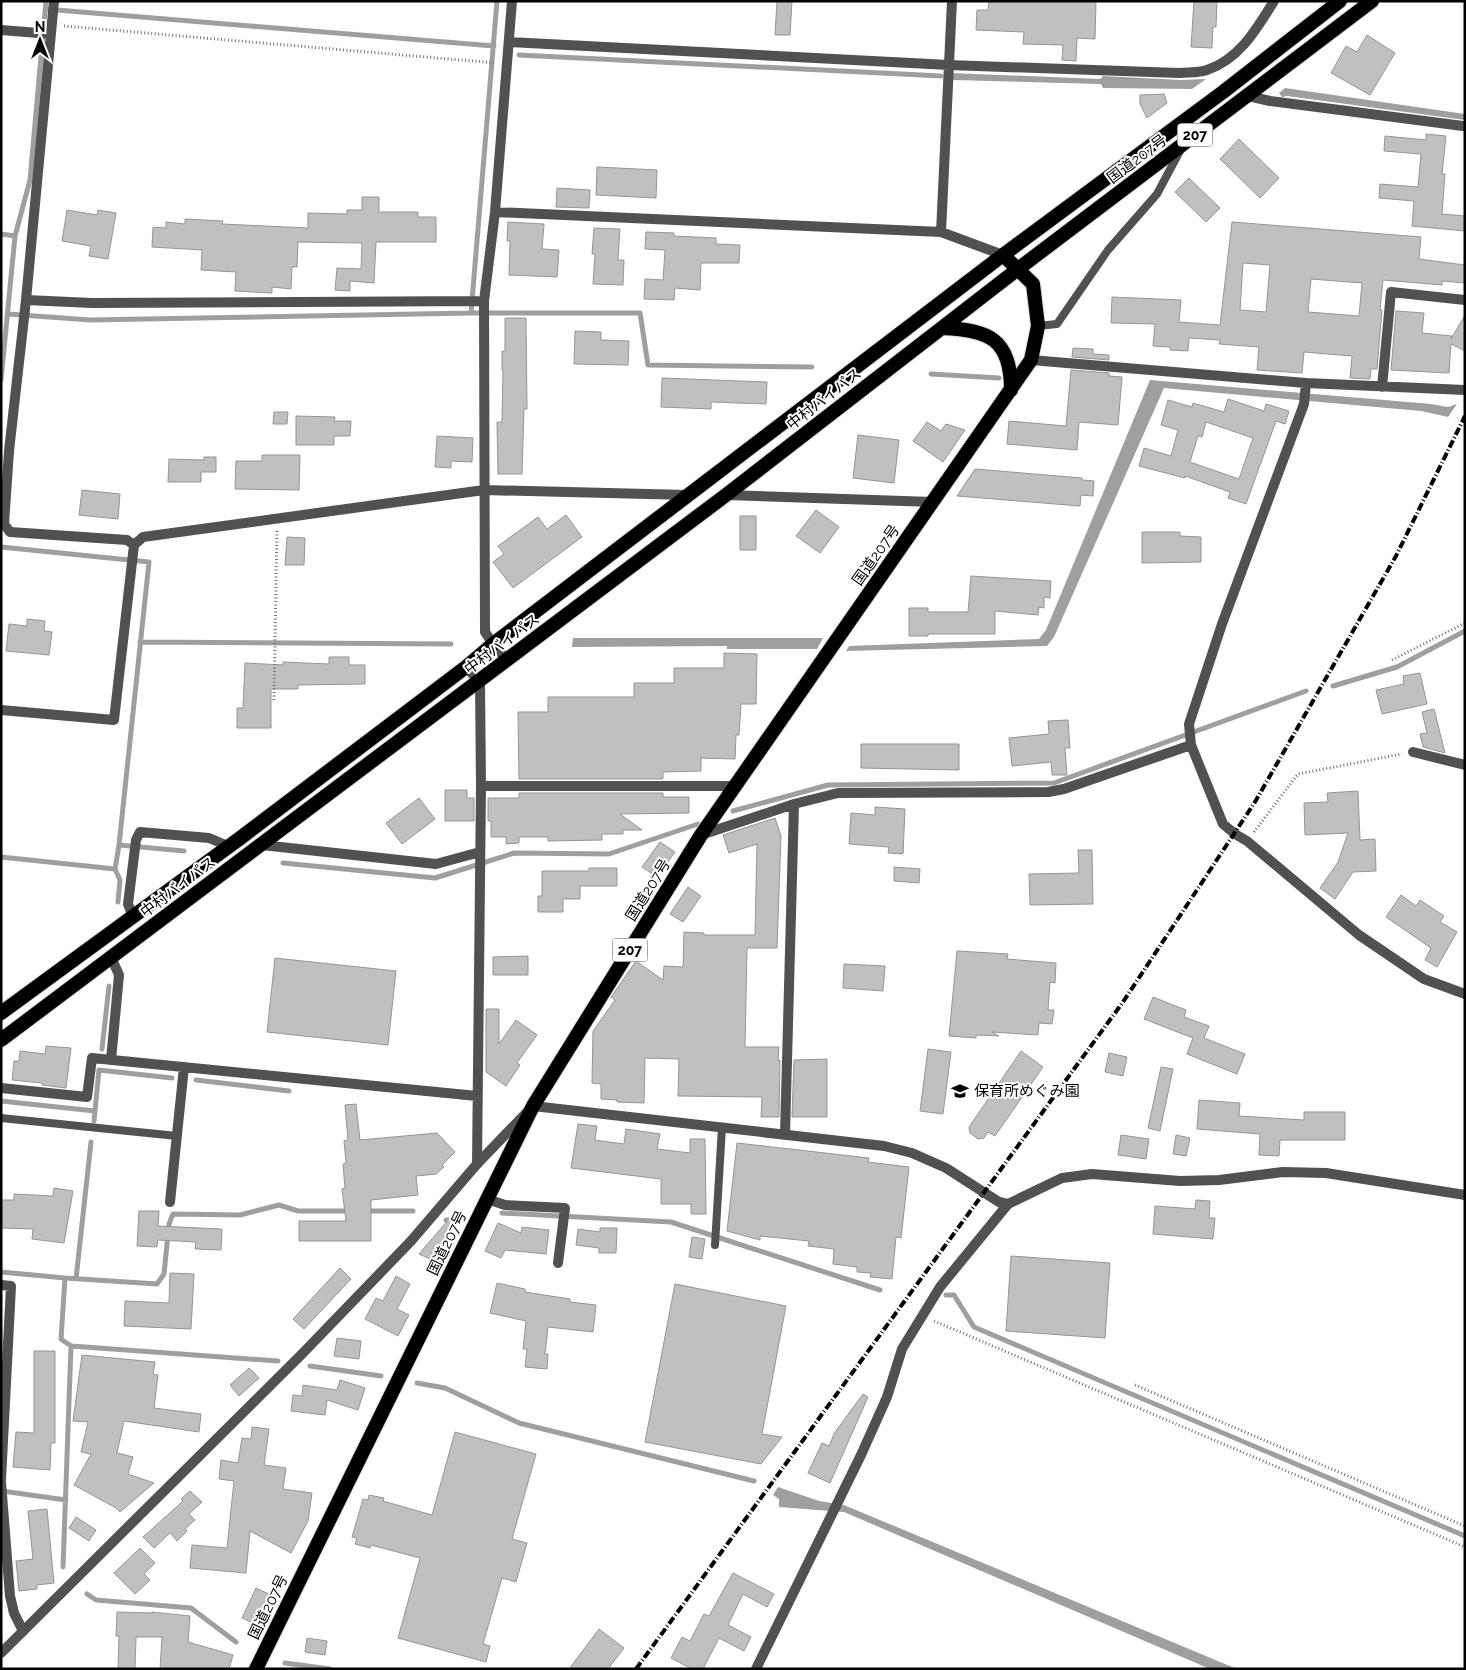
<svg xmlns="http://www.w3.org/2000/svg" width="1466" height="1670" font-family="Raleway,'Noto Sans JP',sans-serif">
  <rect width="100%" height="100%" fill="#fff"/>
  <path fill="#9f9f9f" d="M952,73L1100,79L1103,76L1181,80L1206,79L1192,89L1103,88L1101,84L953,80Z
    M1285,88L1465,114V120L1287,96L1282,97L1279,93Z
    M1150,380L1431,404L1448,407L1457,404L1448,417L1421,411L1164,388L1054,637L1047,646L846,651L849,646L1039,639L1046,630Z
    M573,638H823L817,649H727V646L572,647Z
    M778,1487L819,1501L844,1505L1237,1669H1210L844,1512L779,1507V1499L773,1495Z"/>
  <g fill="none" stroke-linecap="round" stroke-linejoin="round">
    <path stroke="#9f9f9f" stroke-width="5" d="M45,9L494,46
      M519,55L941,76
      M1,234L15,236L1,380
      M15,236L30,180L46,1
      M471,313H640L648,365L812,367
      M8,314L90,320L471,313L497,1
      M931,374L999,378
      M1,547L149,562L119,845L115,869L1,857
      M140,642L451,644
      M1333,686L1397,667L1465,631
      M733,811L828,785L1054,783L1306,691
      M119,845L184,851
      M283,863L435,878L514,853L609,854L698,824
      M115,869L120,880L118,902
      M102,1049L109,986
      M196,1080L289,1091
      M1,1101L95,1111
      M94,1121L99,1070L172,1078
      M365,1211H413
      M502,1213L671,1222L880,1290
      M446,1220H460
      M1,1272L65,1278L157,1284L164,1274L169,1224L173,1214L240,1215L279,1205L298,1211H351
      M65,1278L61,1339L71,1346L278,1361
      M76,1279L91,1142
      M946,1295H954L974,1327L1465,1536
      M310,1366L381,1376
      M417,1383L445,1388L519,1423L754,1481
      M2,1491L66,1500
      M63,1567L71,1346
      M87,1594L96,1600L191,1608L236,1642
      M285,1663L330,1669"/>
  </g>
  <path fill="#c0c0c0" stroke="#959595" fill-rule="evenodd" d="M777,1H792L790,35H775Z
    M989,1H1096L1095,39L1077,38L1076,61L1062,60L1063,45L1023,44L1024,32L976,30L977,10H988Z
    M1194,1H1217L1216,27H1213L1212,48L1191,47Z
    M1367,35L1395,53L1370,95L1331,73L1346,46L1357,52Z
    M1164,94L1167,103L1147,118L1140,104V95Z
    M1426,134L1446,136L1442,174H1445L1442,214L1465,216V231L1412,226L1414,201L1379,198L1380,184L1418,187L1421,154L1384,151L1385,136L1426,140Z
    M1239,139L1279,178L1260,198L1220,159Z
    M597,167L657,170L656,198L596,195Z
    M1189,178L1220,208L1206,222L1175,192Z
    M557,188L590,190L589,208L556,207Z
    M362,197H379V212H418V217H436V242H376L374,283L350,281V291L335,290L337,268L361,269L362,243L298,242L297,267H292L291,289L272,287V293L235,291L236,272L201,270L202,250L152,247L153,227L166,228V222L185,224V219L223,221L222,224L308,228V213L347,214V210H362Z
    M67,210L97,215L98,210L116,213L108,259L89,256L91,246L62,241Z
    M508,222L544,224L542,249L559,250L557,277L509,275L510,241H507Z
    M1232,222L1421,237L1419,259L1465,265V283L1442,281V285L1383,280L1380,310H1382L1377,369H1371L1370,379L1350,378L1352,356L1304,352L1302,373L1257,370L1259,347L1219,344L1220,340L1189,338L1188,351L1170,350V347L1153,346L1155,324L1111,323L1112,297L1181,300L1179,322L1220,325ZM1243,263L1270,265L1266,312L1240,310ZM1311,279L1362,283L1359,316L1308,312Z
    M594,228L620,229L618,260H624L623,285L593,284L595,254H592Z
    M646,232L674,233V236L716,238V244L740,245L739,263H701L700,290L675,288L674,300L644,299L645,279L663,280L665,250L645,249Z
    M1396,311L1424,313L1422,333L1452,336L1451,339L1465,315V351L1451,344L1449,373L1391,370Z
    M505,318H526L527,409H524L522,474H498L497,422H502L503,370H502V351H505Z
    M575,331L601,332V340L629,341L628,365L574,364Z
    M1073,348L1093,349V354L1109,355V360L1072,357Z
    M1071,370L1109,373V376L1122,377L1118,425L1079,422L1077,450L1007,444L1009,421L1066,426Z
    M662,378L767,382L766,404L711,402V409L661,407Z
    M1228,399L1264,411L1266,404L1289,411L1285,424L1276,421L1246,504L1228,498L1230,492L1185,476V478L1139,466L1144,448L1171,456L1178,430L1161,425L1168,400L1192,407L1193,403L1224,412ZM1206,422L1253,438L1239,479L1190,462L1198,436L1202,437Z
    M274,412H288L287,424H273Z
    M296,416L335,417L334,421H351L350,436H334V445H296Z
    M927,422L941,431L946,424L965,430L943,462L913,441Z
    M858,435L899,440L894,483L853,478Z
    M437,436L473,438L472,462L451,461V468L435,467Z
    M262,455H300L299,490L235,489L236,461H262Z
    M204,457H216V472H201V482H168L169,459L204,460Z
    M975,469L1082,478V480L1094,481L1093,496L1081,495L1080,506L957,496Z
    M82,490L120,494L118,519L79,515Z
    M816,510L839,527L820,553L796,536Z
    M566,515L582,537L513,588L493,562L504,554L498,546L538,517L547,529Z
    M740,516H756V550H740Z
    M1142,532H1180V536L1201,537V562L1142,563Z
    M287,537L305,538L304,565H285Z
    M971,576L1051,581L1050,598L1044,597V608L1039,607L1038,615L995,611V634H928V636H909V608H928V612H968Z
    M27,619L45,621L44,631L52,632L49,655L6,651L9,624L27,626Z
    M724,653L757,654L756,704H741L739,735H736L735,759L701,758V771L663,772V779H519L518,712H548V697H634V683H674V668H724Z
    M329,657H349V665H365V684L298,685V689H271V728H237V708H243L245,663L283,665V662L329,664Z
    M1420,673L1427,704L1382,714L1376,690L1404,684L1403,676Z
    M1434,709L1445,753L1423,747L1420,734L1427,733L1422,712Z
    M1068,720L1070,748H1065L1067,775H1052L1051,762L1012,766L1009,738L1049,734L1048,721Z
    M861,744H959V770L861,768Z
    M445,790H467V798H474V821H445Z
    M1358,791L1360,840L1375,839L1376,871L1353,872L1335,899L1320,888L1338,862L1348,833L1305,835L1304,803L1328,802L1327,793Z
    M519,793H663V797H689V813L620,814L642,830H623V834H602V840L548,841V837H519V843L506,844V837H491V821H488V798H519Z
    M419,798L435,819L402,844L386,823Z
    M875,807L905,809L903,854L888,853L889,847L849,844L851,813L875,815Z
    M775,818L781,836L777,948H747L745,1047H779L778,1060H780L779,1117H761L762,1097L678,1096L679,1059L645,1058L644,1103L617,1102V1100L601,1099V1084L592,1083L593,1031L615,1000L611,997L636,961L663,980L664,966L683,967L684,932L704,933V935H755L757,844L729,853L723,835Z
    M660,842L675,852L657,877L642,867Z
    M1078,850H1092L1093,904L1030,905L1029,874L1079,873Z
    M894,867L920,869L919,883L894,881Z
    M589,868H617V886H580V899H563V912H538V896H542V871H589Z
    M688,887L701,896L683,922L670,914Z
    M1401,895L1416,906L1420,900L1444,916L1440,922L1457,932L1437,967L1425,960L1431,948L1386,917Z
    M957,951L1008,954L1007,959L1056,963L1055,983L1050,982L1048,1010H1054L1052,1024L1039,1023L1038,1035L992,1032L999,1036L976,1035V1038L949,1036Z
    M528,956V975H493V957Z
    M275,958L396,971L388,1045L267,1032Z
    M844,964L885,966L883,991L843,988Z
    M1153,997L1186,1010L1184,1017L1209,1026L1204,1038L1245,1054L1237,1074L1187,1054L1193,1038L1144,1019Z
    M486,1009H499V1044L516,1020L537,1035L517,1063L520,1065L506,1086L486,1072Z
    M46,1046L71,1048L66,1088L42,1085V1083L12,1080L14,1061H19L20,1051L45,1054Z
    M928,1049L951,1052L943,1114L920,1111Z
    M1021,1051L1043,1067L995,1136L988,1132L984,1138L978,1139L970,1133L969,1127Z
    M1109,1053L1127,1057L1123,1076L1105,1072Z
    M827,1059V1117H792L794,1060Z
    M1161,1067L1173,1069L1160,1131L1148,1128Z
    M1199,1100L1240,1103L1239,1116L1304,1120V1112H1345V1140H1280L1279,1156L1259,1155L1260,1134L1197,1129Z
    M356,1104L360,1140L437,1133L455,1152L442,1165L444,1167L436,1174L416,1176L418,1195L371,1200V1241H299V1221H346L342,1189L345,1188L343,1164L346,1163L344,1141L348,1140L345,1105Z
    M578,1124L597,1126L595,1140L624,1144L626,1129L660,1134L657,1149L690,1153V1139H705L706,1214H691V1204H661V1179L571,1168Z
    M1121,1135L1149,1139L1146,1159L1118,1155Z
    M1176,1135L1190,1138L1186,1156L1173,1154Z
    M737,1143L869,1158L868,1162L909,1167L901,1238L896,1237L892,1279L870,1277L871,1273L857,1272V1267L833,1264L834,1249L808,1246L809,1241L760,1236V1240L727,1231Z
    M54,1188L73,1191L64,1243L32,1239L33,1229L1,1228V1200H14V1194L53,1196Z
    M1196,1200L1210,1201L1209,1218H1215L1213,1239L1153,1234L1155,1206L1195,1209Z
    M139,1211H159L158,1226L222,1229L221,1250L195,1249L196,1242L158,1240L157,1247L137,1246Z
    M455,1212L458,1214L437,1262L419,1254Z
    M498,1223L521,1233L522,1227L549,1230L546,1254L505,1250L501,1258L485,1251Z
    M600,1228H617L616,1253H599V1248L576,1245L578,1229L600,1232Z
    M692,1237L705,1239L702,1259L689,1257Z
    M1011,1256L1110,1263L1105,1338L1006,1331Z
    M340,1268L351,1279L304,1329L293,1319Z
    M170,1273L194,1274L191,1329L124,1326L125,1301L169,1303Z
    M396,1276L410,1284L397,1309L409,1315L398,1336L365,1319L376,1298L383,1301Z
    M497,1283L525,1289V1292L570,1299V1302L596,1305L593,1332L548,1327L545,1354H548L547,1369L525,1367L527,1349H523L526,1321L490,1313Z
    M675,1284L786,1306L762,1434L782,1437L761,1464L645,1442Z
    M337,1338L361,1341L359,1359L334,1356Z
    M34,1351H55V1443H51L50,1470L13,1467L16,1432L34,1433Z
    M82,1355L155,1362L153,1374L158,1375L154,1408L201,1414L199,1432L124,1421L117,1453L133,1457L128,1474L154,1483L120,1512L116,1508L74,1485L91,1454L81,1452L88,1422L73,1421Z
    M249,1368L259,1378L239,1396L230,1385Z
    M340,1380L365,1388L358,1410L327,1400L325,1415L291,1411L293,1395L302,1396L303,1385L337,1390Z
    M863,1394L868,1397L830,1483L808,1473L822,1443L829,1446L835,1432Z
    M252,1427L269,1429L264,1465L286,1468L283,1489L312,1493L308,1521L291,1553L250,1531L246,1573L190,1568L192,1545L227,1548L234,1481L219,1479L221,1460L238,1463L242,1438L251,1439Z
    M455,1432L536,1454L512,1539L527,1543L516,1582L502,1578L483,1644L490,1646L486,1662L398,1638L420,1558L371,1545L370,1548L355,1544L357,1538L352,1537L363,1499L368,1500L369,1495L384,1498L383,1501L432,1515Z
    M190,1491L202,1502L189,1514L195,1520L185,1529L187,1531L177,1541L170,1533L154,1548L143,1537L183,1501L181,1499Z
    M47,1509L54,1583L37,1585V1589L19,1591L16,1561L33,1559L28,1511Z
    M76,1517L96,1530L89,1541L69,1528Z
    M140,1548L155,1563L144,1574L150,1580L135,1594L114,1573Z
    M733,1573L774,1594L767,1607L743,1594L728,1625L751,1637L744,1651L719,1638L703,1669H692L671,1658L682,1637L690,1641L704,1614L709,1616Z
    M256,1588L271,1595L257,1625L242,1618Z
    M117,1612L153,1613L152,1612L190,1616L188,1642L233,1655L229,1669H160L162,1637H136L135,1669H118L119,1636H116Z
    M599,1629L624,1648L608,1669H569Z
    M307,1638L327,1641L325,1655L305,1652Z"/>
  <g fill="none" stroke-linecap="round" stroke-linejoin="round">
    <g stroke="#dbdbdb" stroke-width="16">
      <path id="trunk" d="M943,328C989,330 1011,339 1011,390
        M1,1013L239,839L466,667L493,644L1003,255L1223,92L1340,1
        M1,1040L726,495L1018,269L1372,1
        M256,1669L533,1106L701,835L1031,360L1038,326L1033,284L1003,255"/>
    </g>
    <path stroke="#737373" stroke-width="3" stroke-dasharray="1 2.5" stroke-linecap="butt" d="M64,26L496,63
      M1392,660L1465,623
      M274,700L277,530
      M1254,832L1298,774L1402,754
      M934,1321L1465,1547
      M1135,1385L1465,1526"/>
    <path stroke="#515151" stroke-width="8" d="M1038,326L1057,324L1108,250L1157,194L1181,149
      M1,1118L177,1136
      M715,1245L722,1127"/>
    <path stroke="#515151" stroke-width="10" d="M54,1L26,300L9,451L4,524L10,532L127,540L134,545
      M1,30L51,34
      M509,42L949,65L1179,73C1188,72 1199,73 1207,70C1240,59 1257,28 1274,1
      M1248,96L1270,101L1463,126
      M495,212L941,232L1003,255
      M941,232L952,1
      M26,300L92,303L484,301
      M1031,360L1306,383L1465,390
      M1306,383L1304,404L1222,624L1189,724L1191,745L1223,824L1235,834L1247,841L1359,935L1424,979L1465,994
      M1382,387L1391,292L1465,300
      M726,495L933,502
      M507,660L493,644L485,632L484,301L495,212L512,1
      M466,667L480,682L481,786L477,1164
      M1,710L114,720L134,545L143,537L484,490L688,495
      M1413,752L1465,765
      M481,786H735
      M701,835L794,804L838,793L1048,792L1064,789L1191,745
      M262,845L436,864L480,852
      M133,917L128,904L136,840L140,832L209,838L228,846
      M111,1060L119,975L111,957
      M1,1088L87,1097L92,1058L477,1096
      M785,1134L794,804
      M487,1199L505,1205L565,1208L558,1263
      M170,1202L184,1067
      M1,1285L11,1286L1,1480
      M1,1482L10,1596L14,1613L23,1631
      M756,1669L861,1455L887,1397L902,1349L940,1287L1008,1204"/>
    <path stroke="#515151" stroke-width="10" d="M1,1653L302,1354L411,1241L477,1164L533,1106L884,1146L912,1153L946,1168L999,1202L1008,1204L1062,1178L1092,1174L1180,1181L1219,1180L1283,1172L1326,1173L1465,1195"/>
    <use href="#trunk" stroke="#000" stroke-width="14"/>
    <path stroke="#000" stroke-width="4" stroke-dasharray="8 2.5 1 2.5" stroke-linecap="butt" d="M636,1669L1123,1002L1255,802L1396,556L1465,416"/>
  </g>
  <defs>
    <g id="school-bare" transform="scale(1.35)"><path d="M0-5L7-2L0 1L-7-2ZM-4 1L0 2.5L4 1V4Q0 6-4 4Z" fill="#000" stroke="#fff" stroke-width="2.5" paint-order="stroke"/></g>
  </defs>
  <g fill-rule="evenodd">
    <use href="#school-bare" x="960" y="1091"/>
  </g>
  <g text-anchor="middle" stroke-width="4" stroke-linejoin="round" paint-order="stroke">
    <g fill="#fff" stroke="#4c4c4c" stroke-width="1">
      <rect x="1177.5" y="123.5" width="35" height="23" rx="4"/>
      <rect x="612.5" y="938.5" width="35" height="23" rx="4"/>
    </g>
    <g font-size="14" font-weight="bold" fill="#000">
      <text x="1195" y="140">207</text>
      <text x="630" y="955">207</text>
    </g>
    <g font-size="15" fill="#000" stroke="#fff">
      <text transform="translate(1137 159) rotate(-37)" y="5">国道207号</text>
      <text transform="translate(824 399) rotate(-38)" y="5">中村バイパス</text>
      <text transform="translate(876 555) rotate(-55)" y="5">国道207号</text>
      <text transform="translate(502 644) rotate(-37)" y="5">中村バイパス</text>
      <text transform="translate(178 887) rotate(-37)" y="5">中村バイパス</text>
      <text transform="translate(648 890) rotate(-58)" y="5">国道207号</text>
      <text transform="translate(447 1243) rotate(-64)" y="5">国道207号</text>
      <text transform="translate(268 1607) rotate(-64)" y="5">国道207号</text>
    </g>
    <g font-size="15" fill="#000" stroke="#fff" text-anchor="start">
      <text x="974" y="1096">保育所めぐみ園</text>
    </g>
  </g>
  <rect width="1466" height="1670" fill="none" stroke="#000000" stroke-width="5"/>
  <g transform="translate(40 40)" stroke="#ffffff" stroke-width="4" paint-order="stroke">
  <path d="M0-4L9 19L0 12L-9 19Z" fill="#000000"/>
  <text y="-8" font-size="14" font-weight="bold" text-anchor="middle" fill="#000000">N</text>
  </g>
</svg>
